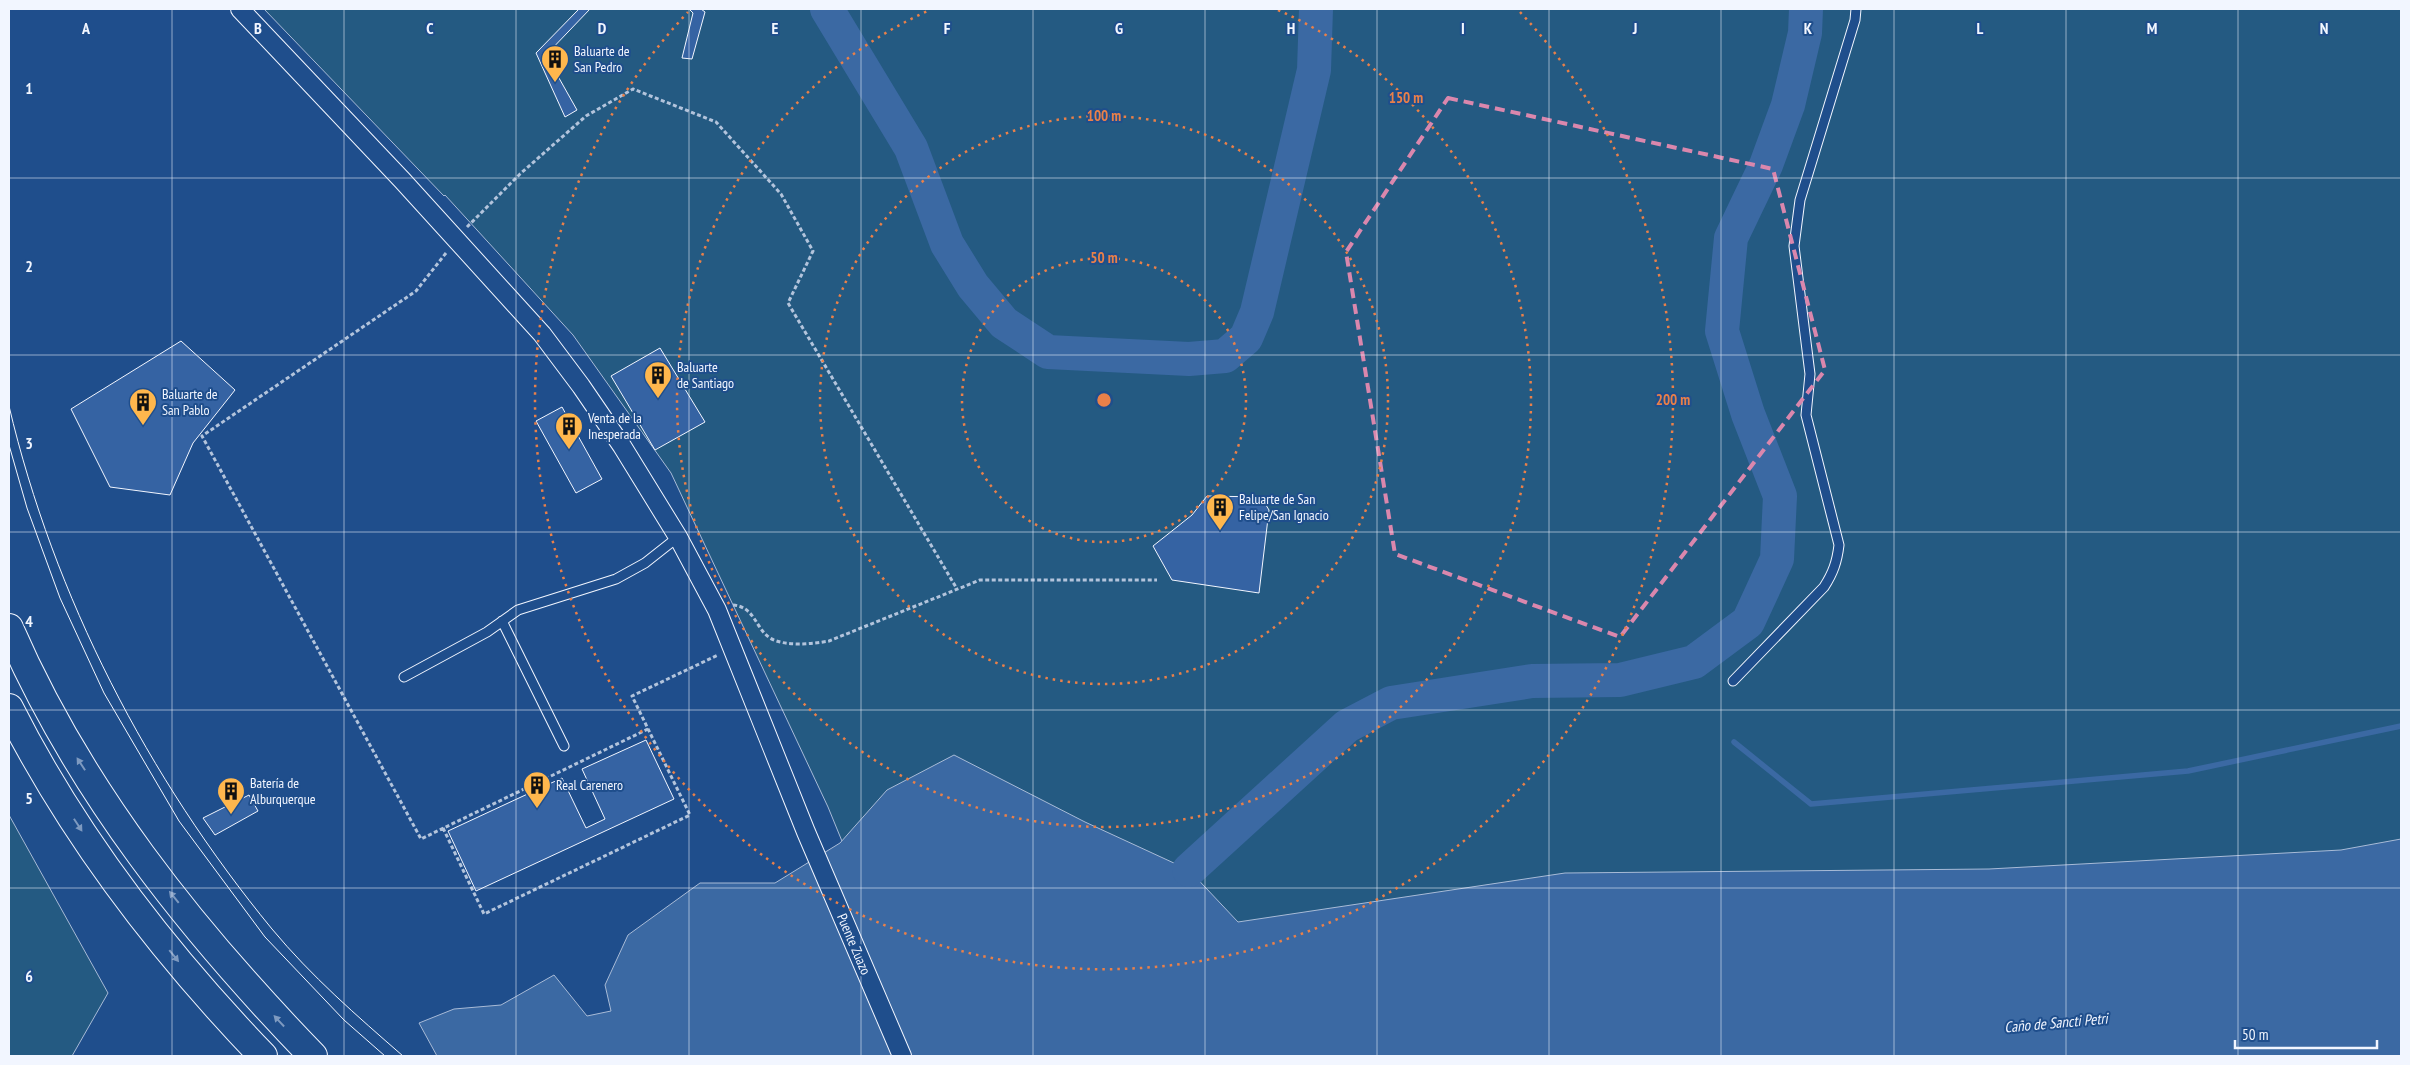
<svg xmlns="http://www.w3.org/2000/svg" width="2410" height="1065" font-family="'PT Sans Narrow',sans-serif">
  <rect width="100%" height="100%" fill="#1f4e8c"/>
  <path fill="#245a82" stroke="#a8bbd7" d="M264,9H2401V1056H930L828,807L671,473L573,335L445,195L444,196Z
    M9,815L108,993L72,1056H9Z"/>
  <path fill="#3b69a3" stroke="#a8bbd7" d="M954,755L1085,822L1189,870L1238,922L1565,873L1989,869L2341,850L2401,839V1056H437L419,1023L454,1009L501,1005L554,975L587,1016L611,1011L605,985L628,935L700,883H775L840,843L887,790Z"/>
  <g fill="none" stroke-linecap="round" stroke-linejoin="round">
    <path stroke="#3b69a3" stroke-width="5.5" d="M1734,742L1811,804L2188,771L2401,726"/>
    <path stroke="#3b69a3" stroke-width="34" d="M827,9L911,148L947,244L973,286L1004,323L1048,352L1189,359L1225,356L1246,338L1257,312L1314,70L1316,9
      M1189,870L1347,726L1391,703L1532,681L1620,680L1694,662L1748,622L1777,559L1780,496L1748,414L1722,331L1731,238L1766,165L1788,105L1805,33L1806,9"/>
  </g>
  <path fill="#3563a3" stroke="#f2f6ff" d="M579,9H590L546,55L577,110L565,117L536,53Z
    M689,9H701L705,12L692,59L682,58L693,13Z
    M181,341L235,390L193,443L170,495L110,487L71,409Z
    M660,348L705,422L655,450L611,376Z
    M562,407L602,479L576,493L536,421Z
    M1207,496L1261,497L1269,510L1259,593L1172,580L1153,546L1192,515Z
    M646,740L674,799L476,891L448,831L562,778L586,828L605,819L582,769Z
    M249,795L258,811L215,835L203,818Z"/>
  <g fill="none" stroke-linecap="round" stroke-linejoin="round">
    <g stroke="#f2f6ff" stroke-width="11">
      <path id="lane" d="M502,621L564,746
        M404,677L487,632L518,610L616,579L645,563L678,537
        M1733,681L1824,587C1833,573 1837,562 1839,545L1806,415L1810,374L1794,246L1800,200L1855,20L1856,9"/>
    </g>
    <g stroke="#f2f6ff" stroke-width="20">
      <path id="street" d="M240,9L402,180L542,334L581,386L622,446L678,537L717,610L806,832L902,1056"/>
    </g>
    <g stroke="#f2f6ff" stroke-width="30">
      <path id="highway" d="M9,628C79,790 191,930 313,1056
        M9,708C74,837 163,952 263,1056"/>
    </g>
    <path stroke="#b3c4dc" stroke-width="3" stroke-dasharray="4 2.5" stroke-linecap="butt" d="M467,227L520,174L586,116L633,89L716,122L781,194L813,251L788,303L957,589
      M446,253L416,291L202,436L421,839L648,729
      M733,605C755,607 755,628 770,638C785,647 812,644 829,641L980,580H1157
      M443,828L484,914L690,815L632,696L718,655"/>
    <use href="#lane" stroke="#1f4e8c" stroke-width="9"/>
    <use href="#street" stroke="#1f4e8c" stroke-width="18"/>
    <use href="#highway" stroke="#1f4e8c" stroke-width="28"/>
    <path stroke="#f2f6ff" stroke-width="1" d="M9,406C54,597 148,778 272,929C311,976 357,1016 403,1056
      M9,445L27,508L60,598L104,693L179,821L265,937L344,1020L385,1056"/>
  </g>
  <defs><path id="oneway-solid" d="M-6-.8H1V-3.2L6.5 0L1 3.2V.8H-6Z" transform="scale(1.25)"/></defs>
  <g fill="#7e9ac0">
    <use href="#oneway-solid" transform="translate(81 764) rotate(-123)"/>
    <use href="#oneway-solid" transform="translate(78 825) rotate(57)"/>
    <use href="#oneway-solid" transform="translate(174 897) rotate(-129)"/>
    <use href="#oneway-solid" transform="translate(174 956) rotate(51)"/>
    <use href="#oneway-solid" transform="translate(279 1021) rotate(-133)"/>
  </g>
  <path fill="none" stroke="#da87ad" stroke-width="4" stroke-dasharray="10 6" stroke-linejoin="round" d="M1448,98L1773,169L1825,370L1620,637L1395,554L1346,252Z"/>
  <path fill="none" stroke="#f2f6ff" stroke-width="1" stroke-opacity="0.55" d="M172,9V1056M344,9V1056M516,9V1056M689,9V1056M861,9V1056M1033,9V1056M1205,9V1056M1377,9V1056M1549,9V1056M1721,9V1056M1894,9V1056M2066,9V1056M2238,9V1056M9,178H2401M9,355H2401M9,532H2401M9,710H2401M9,888H2401"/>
  <g fill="none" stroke="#ea8049" stroke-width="2.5" stroke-dasharray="2.5 5">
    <circle cx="1104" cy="400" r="142"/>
    <circle cx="1104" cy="400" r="284"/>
    <path d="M1278 10A427 427 0 1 1 930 10"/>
    <path d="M1520 12A569 569 0 1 1 688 12"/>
  </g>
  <defs>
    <g id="building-pin" transform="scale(1.4375)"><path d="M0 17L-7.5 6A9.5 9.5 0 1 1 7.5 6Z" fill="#ffb74d" stroke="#1f4e8c"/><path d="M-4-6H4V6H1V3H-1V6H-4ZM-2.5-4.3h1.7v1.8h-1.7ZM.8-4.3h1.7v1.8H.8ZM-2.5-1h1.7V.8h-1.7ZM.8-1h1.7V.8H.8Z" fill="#111"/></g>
  </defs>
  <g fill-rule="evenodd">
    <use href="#building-pin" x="555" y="59"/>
    <use href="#building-pin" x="658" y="375"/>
    <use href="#building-pin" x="143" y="402"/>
    <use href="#building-pin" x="569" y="426"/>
    <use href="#building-pin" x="1220" y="507"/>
    <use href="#building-pin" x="537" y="785"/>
    <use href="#building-pin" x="231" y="791"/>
  </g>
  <g text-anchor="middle" stroke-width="4" stroke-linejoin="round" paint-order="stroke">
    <g font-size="14" fill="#f2f6ff" stroke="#1f4e8c" text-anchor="start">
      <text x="574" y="56">Baluarte de<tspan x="574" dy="16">San Pedro</tspan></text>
      <text x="677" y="372">Baluarte<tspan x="677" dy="16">de Santiago</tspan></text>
      <text x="162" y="399">Baluarte de<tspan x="162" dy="16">San Pablo</tspan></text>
      <text x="588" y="423">Venta de la<tspan x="588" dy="16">Inesperada</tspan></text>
      <text x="1239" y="504">Baluarte de San<tspan x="1239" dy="16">Felipe/San Ignacio</tspan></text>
      <text x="250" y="788">Batería de<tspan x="250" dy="16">Alburquerque</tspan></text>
      <text x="556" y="790">Real Carenero</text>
    </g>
    <g font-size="14" fill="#f2f6ff" stroke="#1f4e8c">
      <text transform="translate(854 944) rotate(67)" y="5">Puente Zuazo</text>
    </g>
    <g font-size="15" font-style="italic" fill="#f2f6ff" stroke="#1f4e8c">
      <text transform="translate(2056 1023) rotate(-5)" y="5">Caño de Sancti Petri</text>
    </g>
  </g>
  <g font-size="16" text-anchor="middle" font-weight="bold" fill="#f2f6ff" stroke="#1f4e8c" stroke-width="4" stroke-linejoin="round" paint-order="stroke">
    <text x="86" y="34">A</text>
    <text x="258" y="34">B</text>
    <text x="430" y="34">C</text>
    <text x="602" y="34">D</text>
    <text x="775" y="34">E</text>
    <text x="947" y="34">F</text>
    <text x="1119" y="34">G</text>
    <text x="1291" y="34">H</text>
    <text x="1463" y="34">I</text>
    <text x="1635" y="34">J</text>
    <text x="1808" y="34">K</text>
    <text x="1980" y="34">L</text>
    <text x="2152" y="34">M</text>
    <text x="2324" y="34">N</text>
    <text x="29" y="94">1</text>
    <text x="29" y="272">2</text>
    <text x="29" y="449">3</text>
    <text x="29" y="627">4</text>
    <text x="29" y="804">5</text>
    <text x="29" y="982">6</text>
  </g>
  <circle cx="1104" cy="400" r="8" fill="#ea8049" stroke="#1f4e8c" stroke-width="2.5"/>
  <g font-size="15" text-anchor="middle" font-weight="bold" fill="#ea8049" stroke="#1f4e8c" stroke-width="4" stroke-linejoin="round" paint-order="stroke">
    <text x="1406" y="103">150 m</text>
    <text x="1104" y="121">100 m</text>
    <text x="1104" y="263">50 m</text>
    <text x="1673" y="405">200 m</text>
  </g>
  <rect width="2410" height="1065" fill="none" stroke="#f2f6ff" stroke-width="20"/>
  <path d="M2235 1040v8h142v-8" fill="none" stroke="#f2f6ff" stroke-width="2.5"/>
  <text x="2242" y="1040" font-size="15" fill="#f2f6ff" stroke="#1f4e8c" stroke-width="4" paint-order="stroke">50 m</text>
</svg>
